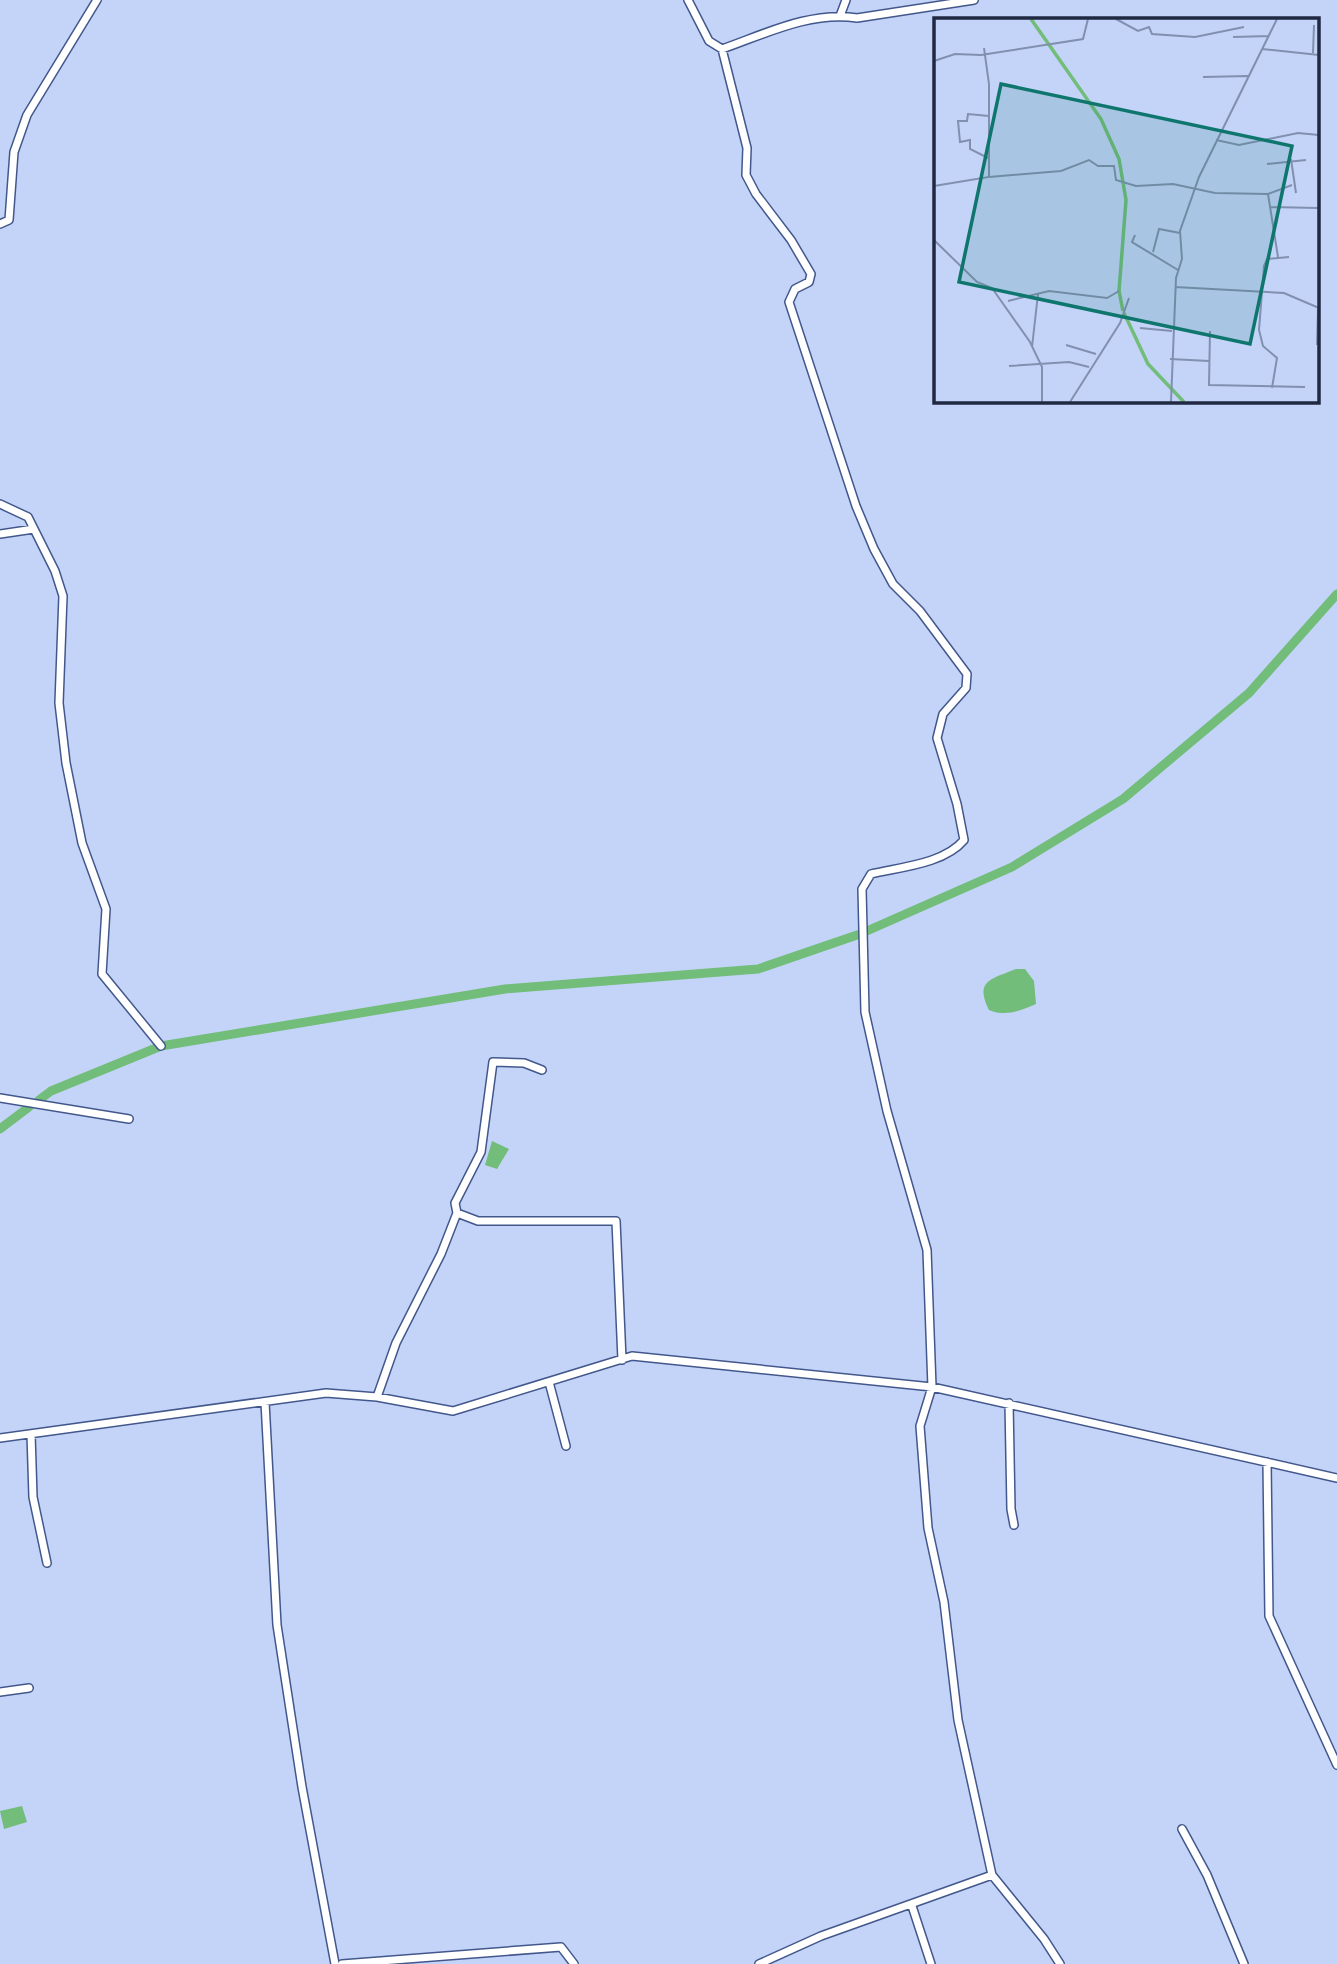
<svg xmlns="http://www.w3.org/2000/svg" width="1337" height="1964" font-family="'Noto Serif',serif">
  <rect width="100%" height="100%" fill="#c4d4f8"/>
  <path fill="#71bd79" d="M1016,969H1025L1034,981L1036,1004C1019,1011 1006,1017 989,1010C974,980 992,979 1016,969Z
    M492,1141L509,1149L497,1169L485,1165Z
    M22,1806L27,1822L4,1829L0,1811Z"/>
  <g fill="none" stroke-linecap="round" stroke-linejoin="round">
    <path stroke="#71bd79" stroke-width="9" d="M39,1100L51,1091L161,1046L505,989L758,969L860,934L1012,867L1123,799L1249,693L1337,594
      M0,1129L29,1107"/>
    <g stroke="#42578b" stroke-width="10">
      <path id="street" d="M688,0L709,41L722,49C765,34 810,11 857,18L974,0
        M840,16L846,0
        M722,49L747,148L746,175L756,194L791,240L811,274L809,282L795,289L789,302L856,506L874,549L893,584L920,611L967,674L966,688L943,714L937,738L957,804L964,840C944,864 900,867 871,874L862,889L865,1012L887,1111L927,1250L932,1387L920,1426L928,1528L944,1602L958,1720L992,1875L1044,1939L1060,1964
        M0,224L9,220L14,152L27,115L97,0
        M0,504L28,517L55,571L63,596L59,703L66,763L82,843L106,909L102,974L161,1046
        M0,534L34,529
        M0,1098L129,1119
        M457,1213L478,1221H616L622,1360
        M549,1382L566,1446
        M377,1397L396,1343L441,1254L457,1213L455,1203L481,1152L493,1062L524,1063L542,1070
        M265,1402L277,1625L302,1787L335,1964
        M1009,1403L1011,1509L1014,1525
        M31,1434L33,1497L47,1563
        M0,1438L326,1393L377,1397L453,1411L632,1356L932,1387L1337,1478
        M1267,1462L1269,1616L1337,1765
        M0,1692L29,1688
        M1182,1829L1207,1875L1244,1964
        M912,1906L931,1964
        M342,1964L561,1947L574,1964
        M759,1964L821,1936L992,1875"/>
    </g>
    <use href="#street" stroke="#fff" stroke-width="7"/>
  </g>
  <g transform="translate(934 18)">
    <rect width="385" height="385" fill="#c4d4f8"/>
    <path fill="none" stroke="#71bd79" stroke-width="3.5" d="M97,1L167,101L185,141L192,182L185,273L189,293M190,295L214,346L250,384"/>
    <path fill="none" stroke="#8290af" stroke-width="2" d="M182,1L204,13L215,9L218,16L261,19L310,9M299,19L335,18M328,31L385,37M379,35L380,7M0,43L21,36L47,37L149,21L154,1M269,59L314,58M282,122L305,127L364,115L385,117M54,140L36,131V122L26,124L24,103H33L34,96L55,98M357,141L362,175M333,146L372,142M55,159L127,153L155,142L164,148H180L182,162L202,168L239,166L281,175L334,176L358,167M0,168L55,159V66L50,30M334,176L344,239M336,189L385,190M201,217L198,224L244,252M0,222L43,264L58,270L96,324L108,349V384M219,234L225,211L246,215M241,269L350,275L385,290M74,283L115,273L173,280L185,273M206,310L238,313M276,313L275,367L371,369M132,327L162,336M383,327L384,291M98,329L104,276M236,341L275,343M75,348L135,344L155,349M338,370L343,340L329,328L325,312L330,248L333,241L355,239M136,384L186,305L195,280M237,384L242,260L248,241L246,213L265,159L343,1"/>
    <path fill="#0f766e" fill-opacity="0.15" stroke="#0f766e" stroke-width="3.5" d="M67,66L358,128L316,326L25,264Z"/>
    <rect width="385" height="385" fill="none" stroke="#202941" stroke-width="3.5"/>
  </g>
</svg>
